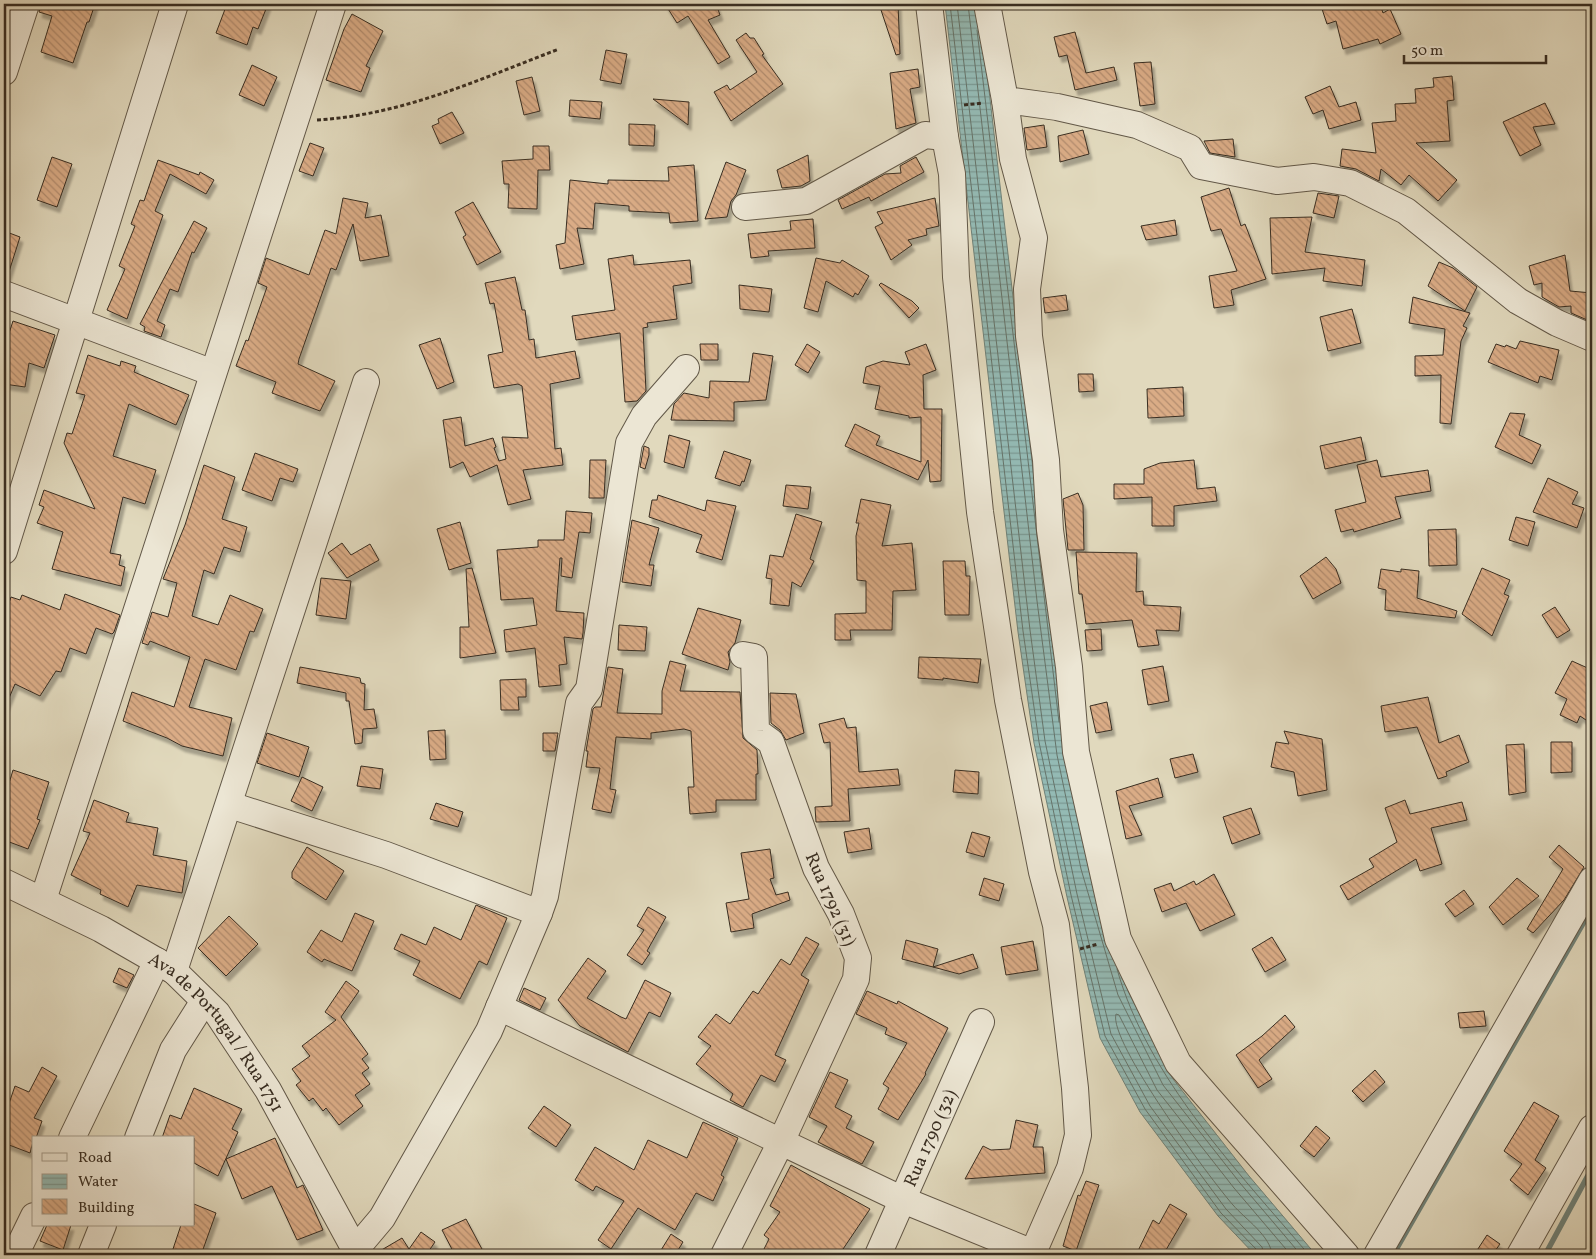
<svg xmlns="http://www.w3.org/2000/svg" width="1596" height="1259" font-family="Vollkorn,serif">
  <defs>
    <pattern id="water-rules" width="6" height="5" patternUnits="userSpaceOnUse" patternTransform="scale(1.25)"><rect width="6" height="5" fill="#94bab4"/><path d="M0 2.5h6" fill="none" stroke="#7a9892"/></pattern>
    <pattern id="building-back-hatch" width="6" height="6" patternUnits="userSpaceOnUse" patternTransform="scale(1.25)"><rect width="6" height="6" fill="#daac86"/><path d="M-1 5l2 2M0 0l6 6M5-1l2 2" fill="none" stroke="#b28c6d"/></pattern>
    <filter id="shadow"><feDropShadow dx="3" dy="5.5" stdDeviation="1" flood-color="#0004"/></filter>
  </defs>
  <rect width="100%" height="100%" fill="#e1d9bd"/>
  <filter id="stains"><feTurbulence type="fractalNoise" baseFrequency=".004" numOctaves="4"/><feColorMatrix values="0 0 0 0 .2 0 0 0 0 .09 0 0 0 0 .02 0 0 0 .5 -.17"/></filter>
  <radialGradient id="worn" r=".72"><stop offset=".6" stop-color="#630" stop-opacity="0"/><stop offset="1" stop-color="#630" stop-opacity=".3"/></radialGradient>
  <path fill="url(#water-rules)" stroke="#6f8279" d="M945,4H979L1048,599L1092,866L1128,991L1173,1079L1249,1176L1316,1255H1255L1218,1216L1140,1112L1100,1038L1067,897L1034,743L1018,632Z"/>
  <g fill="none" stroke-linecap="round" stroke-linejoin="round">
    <path stroke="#66746a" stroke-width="1" d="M950,4L1023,631L1039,742L1071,895L1105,1036L1145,1109L1221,1213L1257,1250L1258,1255
      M957,4L1030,630L1045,741L1077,894L1111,1034L1150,1106L1226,1209L1262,1247L1264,1255
      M968,4L1037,601L1057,755L1081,869L1118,995L1163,1085L1240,1183L1301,1255
      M977,30L1059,722
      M1117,969C1148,1079 1237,1170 1309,1255
      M1272,1255C1271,1236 1245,1219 1233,1205C1211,1180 1108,1041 1116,1014L1119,1015L1157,1090L1234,1188L1291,1255"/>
    <path stroke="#6f8279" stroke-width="5.5" d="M1393,1255L1592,908
      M1545,1255L1592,1168"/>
  </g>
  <path fill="url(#building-back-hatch)" stroke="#382d21" filter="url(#shadow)" d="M41,4H95L89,22H87L73,63L41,52L52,16L39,12Z
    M227,4H268L258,29L253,27L247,45L216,33Z
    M665,4H716L720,15L708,20L730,57L718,64L688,16L677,23Z
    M879,4H898L900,54L896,55Z
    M1339,4H1380L1383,13L1390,9L1401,34L1380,44L1378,39L1343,49L1336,21L1327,24L1322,9Z
    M352,14L383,31L366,66L370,68L361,92L326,80L344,29Z
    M1075,32L1086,73L1114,67L1117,80L1075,90L1067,55L1059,57L1054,37Z
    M746,33L750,38H754L764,54L762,55L783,84L731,121L714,92L727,85L730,90L757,72L736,40Z
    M606,50L627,54L621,84L600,80Z
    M1151,62L1155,104L1140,106L1134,63Z
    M252,65L277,77L264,106L239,95Z
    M918,69L920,87L910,89L916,123L896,129L890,73Z
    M1452,76L1454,100L1447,101L1450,141L1416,143L1457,180L1438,201L1409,175L1401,185L1381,169L1379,181L1356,169L1340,166L1342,149L1376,153L1372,123L1396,121L1395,104L1416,103L1415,89L1434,87L1433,78Z
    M532,77L540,111L524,115L516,81Z
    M1330,86L1339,107L1356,102L1361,120L1329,129L1323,110L1313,114L1305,97Z
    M653,99L689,102L688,125Z
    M570,100L602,102L600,119L569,116Z
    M1545,103L1555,124L1533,127L1541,145L1520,156L1503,122Z
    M452,112L464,133L440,144L432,126L439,123L438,119Z
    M629,124L655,125L654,146L629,145Z
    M1044,125L1047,147L1027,150L1024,128Z
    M1083,130L1089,154L1060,162L1058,136Z
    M1233,139L1235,157L1210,153L1204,141Z
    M310,143L324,148L313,176L299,171Z
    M533,146H549L550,170H538L537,209L508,208L509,184H504L502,161L533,159Z
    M808,155L810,181L801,186L782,188L777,170Z
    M52,157L72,164L57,207L37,200Z
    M916,157L924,172L871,201L869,197L842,209L838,200L885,174L901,173L900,166Z
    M158,160L199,175L200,172L214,180L206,194L170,174L155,211L163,215L127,319L107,310L125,269L119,266L135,226L131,224L140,200L144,201Z
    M726,162L746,170L736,195L731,201L727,217L705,219Z
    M694,165L698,221L670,223L669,213L629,211V206L595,203L593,229L577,228L584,264L560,269L556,245L565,243L570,180L608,184V180L669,181L668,167Z
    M1229,188L1241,226L1245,224L1266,279L1231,290L1234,305L1214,308L1209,276L1237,271L1221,229L1211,231L1201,197Z
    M1318,193L1339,196L1334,218L1313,213Z
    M343,198L368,203L365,218L381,215L389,256L360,261L353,224L336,270L331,268L299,359L298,364L335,381L320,411L272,393L276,382L236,366L246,340L248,341L267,287L258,283L266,258L309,275L325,230L336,234Z
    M935,198L939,226L926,229L927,235L908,240L912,245L891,260L875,227L883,223L877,212Z
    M473,202L501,252L477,265L463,237L466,235L455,212Z
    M1312,217L1305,252L1365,260L1362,286L1323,281L1325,268L1272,274L1270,218Z
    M813,219L815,248L768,251L769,256L751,258L748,234L791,230L790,221Z
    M1175,220L1177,235L1146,240L1141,226Z
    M194,221L207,228L194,253L192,252L178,292L170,289L157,321L165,325L161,337L144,331L145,327L140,324Z
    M4,231L20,237L7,278H4Z
    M633,255L634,265L690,260L692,283L673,286L677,319L647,323L648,327L643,328L646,391L637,401L625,402L620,333L576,340L572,316L615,310L608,259Z
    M1565,255L1570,291L1592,293V322L1571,313V306L1559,307L1542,297V283L1534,285L1529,266Z
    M816,258L840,263L842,260L869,276L858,295L855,293L853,297L826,281L818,312L804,308Z
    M1439,262L1453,268L1477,287L1465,311L1428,286Z
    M515,277L522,310H525L529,340L534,339L536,358L575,351L580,378L550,384L555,449L561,448L563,465L523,470L531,499L508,505L497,465L470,477L463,462L450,468L443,420L461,417L465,446L493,438L496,447L494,448L499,461L506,459L502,437L528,438L522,386L518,384L494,388L488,355L503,352L494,303L490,304L485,283Z
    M881,283L912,301L919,308L909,318L879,285Z
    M739,285L772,289L769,312L740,309Z
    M1066,295L1068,310L1045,313L1043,298Z
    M1413,297L1470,313L1463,326L1467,328L1461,341L1451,424L1440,423L1441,375L1415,376V356L1443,355L1445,329L1409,323Z
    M1352,309L1361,343L1328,351L1320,317Z
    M13,321L55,335L44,368L29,363L25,387L4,384V349Z
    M440,338L454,382L437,389L419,345Z
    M1520,341L1559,350L1552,380L1540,376L1538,383L1488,362L1496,344L1505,347L1506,345L1516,349Z
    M700,344H718V360H701Z
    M807,344L820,352L808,373L795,365Z
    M926,344L936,370L923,375L924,409H942L941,481L930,482L928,460L918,480L845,446L855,424L880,436L876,445L921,462V417L909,418V416L875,409L880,386L863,383L866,367L883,361L910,365L905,352Z
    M753,353L773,356L766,400L734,402V421L671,420L674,404L684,393L709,398L710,381L749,382Z
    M88,355L120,366L121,361L136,366L134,372L189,395L176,425L129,404L113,456L156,470L145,504L123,497L110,553L121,555L119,565L125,567L121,586L52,569L63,532L37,523L44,507L39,505L44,490L95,509L64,443L67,433L72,434L85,395L76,393Z
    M1078,374H1093L1094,391L1079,392Z
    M1183,387L1184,416L1148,418L1147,389Z
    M1510,413L1525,414L1519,435L1541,445L1532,464L1495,447Z
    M669,435L690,441L684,468L664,462Z
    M1361,437L1366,460L1325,469L1320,446Z
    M644,446L649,448V455L645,469L640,467Z
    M724,451L751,460L744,482L742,481L740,486L715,478Z
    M255,453L298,469L293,482L280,478L272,501L242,490Z
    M590,460H606L604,498H589Z
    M1194,460L1197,489L1215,487L1217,501L1174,506V526H1152V497L1114,499V484H1144V469L1160,463Z
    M1377,460L1381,477L1428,470L1431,491L1395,497L1401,518L1354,532L1353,529L1341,532L1335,510L1366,502L1357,465Z
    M204,465L235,477L222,519L247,527L240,552L224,547L214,574L204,570L192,616L218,625L230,595L263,609L254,632L250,631L236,670L205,659L189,707L232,718L223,756L182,746L167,738L123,721L132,692L174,707L190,657L150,641L148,645L142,643L152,612L168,617L177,583L163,579L185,525Z
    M1548,478L1578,492L1572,504L1584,508L1577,528L1533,512Z
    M786,485L811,487L808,509L783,506Z
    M1078,493L1083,505L1084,550H1068L1063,499Z
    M658,495L705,511L707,500L736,506L722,560L696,552L702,535L649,517L652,500H657Z
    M861,499L891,505L882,546L912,543L916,590L893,591L892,630H850L851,640H835V614L866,613V581L857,580L856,536L859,523H856Z
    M566,511L592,513L590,533L579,532L572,578L561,576L562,558H560L556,611L584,613L583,633L582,639L564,637L567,664L559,665L561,685L539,687L535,648L506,652L504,630L537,625L533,598L501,600L497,550L538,547V540H564Z
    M796,514L822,522L810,559L814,561L801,587L792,582L789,606L770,604L772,579L766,578L770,555L783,557Z
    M1516,517L1535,522L1528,546L1509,540Z
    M632,520L659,528L649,565H654L651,586L622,582Z
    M460,522L471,563L449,570L437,529Z
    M1456,529L1457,565L1429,566L1428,530Z
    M342,543L351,555L370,544L379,560L347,578L328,553Z
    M1076,552L1137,553L1136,592L1143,591L1144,605L1181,607L1179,631L1156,630L1159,645L1138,647L1132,620L1086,624L1082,594H1079Z
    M1326,557L1336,569L1341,583L1313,599L1300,576Z
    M943,561H965L966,576H970L969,615H945Z
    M472,568L496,653L460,658V627H469L466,569Z
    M1482,568L1510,580L1504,594L1509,596L1492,636L1462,614Z
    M1381,569L1401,572V569L1419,571L1417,598L1457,611L1455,618L1385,610L1386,590L1378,588Z
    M321,578L351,581L346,619L316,615Z
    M65,594L120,615L114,632L112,634L96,628L86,654L70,648L61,672L56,671L40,696L15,684L4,710V618L11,597L20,600L22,595L60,610Z
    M1555,607L1570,630L1557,638L1542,615Z
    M698,608L741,620L735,643L728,652L730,662L728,670L682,654Z
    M619,625L647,627L645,651L618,650Z
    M1101,629L1102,650L1087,651L1085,630Z
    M919,657L981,659L978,683L943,678V680L918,678Z
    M670,661L686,665L680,691L740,692L743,738L757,750L758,774H756V800H716V812L690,814L688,787H694L691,731L684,729L651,733V739L616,737L610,789L616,790L611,813L592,809L600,768L586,767L588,751H586L593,709L595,707H601L608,667L623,669L617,713L662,714V691Z
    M1572,661L1592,670V724L1580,716L1577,723L1560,715L1567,699L1555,693Z
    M1163,666L1169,701L1148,705L1142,670Z
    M300,667L360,678L361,683L365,684L364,710L374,709L377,728L363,729L362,743L355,744L349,701H346V693L297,683Z
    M526,679V697H518L519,710H501L500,680Z
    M770,693L796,694L804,733L786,740L780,730L771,723Z
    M1428,697L1439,743L1459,735L1469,762L1446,772L1447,776L1438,779L1417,727L1385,732L1381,706Z
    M1107,702L1112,730L1096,733L1090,706Z
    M844,718L847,728L856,727L859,772L898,769L900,785L848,789L850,821L816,822L815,807L832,806L830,742L824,743L819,724Z
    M445,730L446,759L430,760L428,731Z
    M1284,731L1322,739L1327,790L1298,796L1294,772L1271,767L1276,742L1289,744Z
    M267,733L309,747L299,777L257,763Z
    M543,733H558L555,751H543Z
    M1551,742H1572V772L1551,773Z
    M1524,744L1526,792L1509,795L1506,745Z
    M1193,754L1198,772L1175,778L1170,759Z
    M361,766L383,769L380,789L357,786Z
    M13,770L49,782L37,819L40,820L28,849L4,840V800Z
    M955,770L979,772L978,794L953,792Z
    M302,777L323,787L312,811L291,801Z
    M1158,778L1163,797L1129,806L1142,835L1126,839L1116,791Z
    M94,800L129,813L126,822L158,828L153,855L187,861L182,893L137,885L128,907L100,894L101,890L71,875L90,833L83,831Z
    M1405,800L1410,814L1462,802L1467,820L1431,828L1442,864L1420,871L1416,859L1348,900L1340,886L1374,867L1369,859L1397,842L1385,808Z
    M436,803L463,812L458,827L430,819Z
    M1251,808L1260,834L1232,844L1223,817Z
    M869,828L872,849L848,853L844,832Z
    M972,832L990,837L984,857L966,852Z
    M1559,845L1584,867L1564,900L1533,933L1527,929L1563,869L1549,857Z
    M307,847L344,871L326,900L292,878V872Z
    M770,849L774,878L770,879L776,895L788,892L790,900L752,914L754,928L731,932L726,903L749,899L741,853Z
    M1214,874L1235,915L1200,931L1186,903L1162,912L1154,889L1171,883L1174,891L1194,881L1196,885Z
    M984,878L1004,884L999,901L979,895Z
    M1517,878L1539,896L1503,925L1489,907Z
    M1464,890L1474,904L1455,917L1445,904Z
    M476,905L507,918L487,965L479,961L460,999L413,975L420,961L394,949L401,934L426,945L434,927L461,940Z
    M648,907L666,917L647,951L650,953L642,965L627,955L644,930L637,926Z
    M355,913L374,921L352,971L324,959L322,962L307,952L321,930L342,942Z
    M229,916L258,944L226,976L198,948Z
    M806,937L819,944L801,975L809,980L775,1055L786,1060L775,1082L761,1075L743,1107L730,1100L733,1094L696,1064L711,1046L698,1037L716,1014L730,1024L753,991L758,994L781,959L790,965Z
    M1272,937L1286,960L1265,972L1252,949Z
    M906,940L938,949L933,967L902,959Z
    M1033,941L1038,970L1006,975L1001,947Z
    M973,954L978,968L959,974L933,967Z
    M588,958L606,971L587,998L621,1017L626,1019L645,980L671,993L660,1017L649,1012L628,1052L580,1026L558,1000Z
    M119,968L134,975L127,988L113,982Z
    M346,981L359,991L341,1017L368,1054L362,1059L369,1068L362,1073L370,1084L355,1095L363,1106L339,1125L326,1108L323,1111L313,1098L309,1101L296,1085L301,1081L292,1069L310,1056L302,1046L336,1020L325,1012Z
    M524,988L546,998L540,1010L519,1000Z
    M867,991L897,1004L898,1001L948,1028L925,1073L926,1074L898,1120L878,1109L889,1088L883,1084L907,1043L885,1034L887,1028L856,1014Z
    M1484,1011L1486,1026L1460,1028L1458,1013Z
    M1285,1015L1295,1027L1259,1060L1272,1079L1258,1088L1236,1055L1262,1036Z
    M42,1067L57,1076L34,1118L42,1121L36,1138H34L30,1153L4,1143V1118L15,1086L29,1092Z
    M1375,1070L1385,1082L1363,1102L1352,1091Z
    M830,1072L848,1080L835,1107L852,1116L846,1128L874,1142L862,1164L818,1142L827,1126L809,1117Z
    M194,1088L242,1109L232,1129L238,1132L218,1176L194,1163V1138H162L170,1115L181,1119Z
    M1534,1102L1559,1116L1535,1160L1546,1168L1528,1195L1510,1180L1522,1164L1504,1151Z
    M544,1106L571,1125L556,1147L528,1128Z
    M1016,1120L1038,1125L1033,1147H1043L1045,1173L965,1179L983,1146L991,1150L1010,1149Z
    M703,1122L738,1138L721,1175L724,1177L713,1201L696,1193L675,1230L638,1208L611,1249L598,1240L624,1201L596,1186L593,1191L575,1180L595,1147L634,1170L648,1140L687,1158Z
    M1316,1126L1330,1138L1314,1157L1300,1146Z
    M275,1138L297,1188L303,1185L323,1230L297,1240L272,1186L242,1199L226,1159Z
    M791,1165L870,1209L839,1255H761L769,1239L764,1235L780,1212L770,1206Z
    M1086,1181L1099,1185L1076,1251L1063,1246L1078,1195L1080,1196Z
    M194,1204L216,1213L201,1255H171L181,1225H194Z
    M1170,1204L1187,1214L1163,1255H1136L1153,1220L1159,1224Z
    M466,1219L483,1251L475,1255H455L442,1230Z
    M47,1225H71L63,1250L40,1241Z
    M421,1232L435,1242L426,1255H373L402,1238L409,1249Z
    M671,1234L683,1242L675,1255H658Z
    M1487,1235L1500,1244L1492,1255H1474Z"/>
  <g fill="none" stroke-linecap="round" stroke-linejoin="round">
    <g stroke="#625848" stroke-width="28">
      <g id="minor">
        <path d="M929,4L945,137L952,174L956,277L980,512L1008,700L1042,872L1056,925L1075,1088L1078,1135L1070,1168L1032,1255"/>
        <path d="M987,4L1005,100L1013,159L1034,238L1027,289L1029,336L1046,460L1050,530L1069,667L1076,752L1118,939L1178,1063L1346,1255"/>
        <path d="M4,72L26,4"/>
        <path d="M1005,100L1057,107L1137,125L1190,148L1201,166L1277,181L1314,177L1350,183L1406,211L1518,301L1557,323L1592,338"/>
        <path d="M745,207L806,201L925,135L945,137"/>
        <path d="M4,294L213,373"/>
        <path d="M4,551L175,4"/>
        <path d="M230,805L386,855L539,913"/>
        <path id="s1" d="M4,882L101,929L174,971L217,1013L268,1090L358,1255"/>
        <path d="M43,900L333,4"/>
        <path d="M174,971L366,382"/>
        <path d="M499,1007L903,1200L1033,1253"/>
        <path d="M72,1138L157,961"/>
        <path d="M138,1138L173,1050L204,1001"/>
        <path d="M355,1250L382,1218L489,1031L539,913L545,896L579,703L589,689L629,443L644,416L686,368"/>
        <path d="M15,1255L34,1216"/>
        <path d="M91,1255L103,1225"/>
        <path d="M724,1255L781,1142L856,979L858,958L841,914L816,868L771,742L756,731L754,657L743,655"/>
        <path id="s2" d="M878,1255L981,1022"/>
        <path d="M1377,1255L1592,880"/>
        <path d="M1520,1255L1592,1128"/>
      </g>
    </g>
    <path stroke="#382d21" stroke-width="3" stroke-dasharray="4 2.5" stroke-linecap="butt" d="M964,105L983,103
      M317,120C403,115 480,79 559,49
      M1080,949L1098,944"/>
    <use href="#minor" stroke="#ece6d4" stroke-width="26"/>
  </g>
  <g text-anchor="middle" stroke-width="5" stroke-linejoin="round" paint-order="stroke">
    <g font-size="18" fill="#382d21" stroke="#ece6d4">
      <text transform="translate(831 899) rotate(66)" y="6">Rua 1792 (31)</text>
      <text dy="6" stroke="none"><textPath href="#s1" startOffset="266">Ava de Portugal / Rua 1751</textPath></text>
      <text dy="6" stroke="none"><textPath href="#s2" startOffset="128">Rua 1790 (32)</textPath></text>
    </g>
  </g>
  <rect width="1596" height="1259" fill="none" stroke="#e1d9bd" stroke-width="20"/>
  <rect x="5" y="5" width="1586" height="1249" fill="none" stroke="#382d21" stroke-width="2.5"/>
  <rect x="10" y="10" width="1576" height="1239" fill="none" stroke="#382d21"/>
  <rect x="32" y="1136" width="162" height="90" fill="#ece6d4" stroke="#a49c8c"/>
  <rect x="42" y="1153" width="25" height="8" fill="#ece6d4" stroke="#a49c8c"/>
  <text x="78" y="1162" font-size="15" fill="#382d21">Road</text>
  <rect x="42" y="1174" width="25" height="15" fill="url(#water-rules)" stroke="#a49c8c"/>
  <text x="78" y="1186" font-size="15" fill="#382d21">Water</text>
  <rect x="42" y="1199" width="25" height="15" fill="url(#building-back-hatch)" stroke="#a49c8c"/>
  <text x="78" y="1212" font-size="15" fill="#382d21">Building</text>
  <path d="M1404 55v8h142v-8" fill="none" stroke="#382d21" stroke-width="2.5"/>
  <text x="1411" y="55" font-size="15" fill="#382d21" stroke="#ece6d4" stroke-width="4" paint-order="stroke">50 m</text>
  <rect width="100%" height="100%" filter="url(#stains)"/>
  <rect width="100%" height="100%" fill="url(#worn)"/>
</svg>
